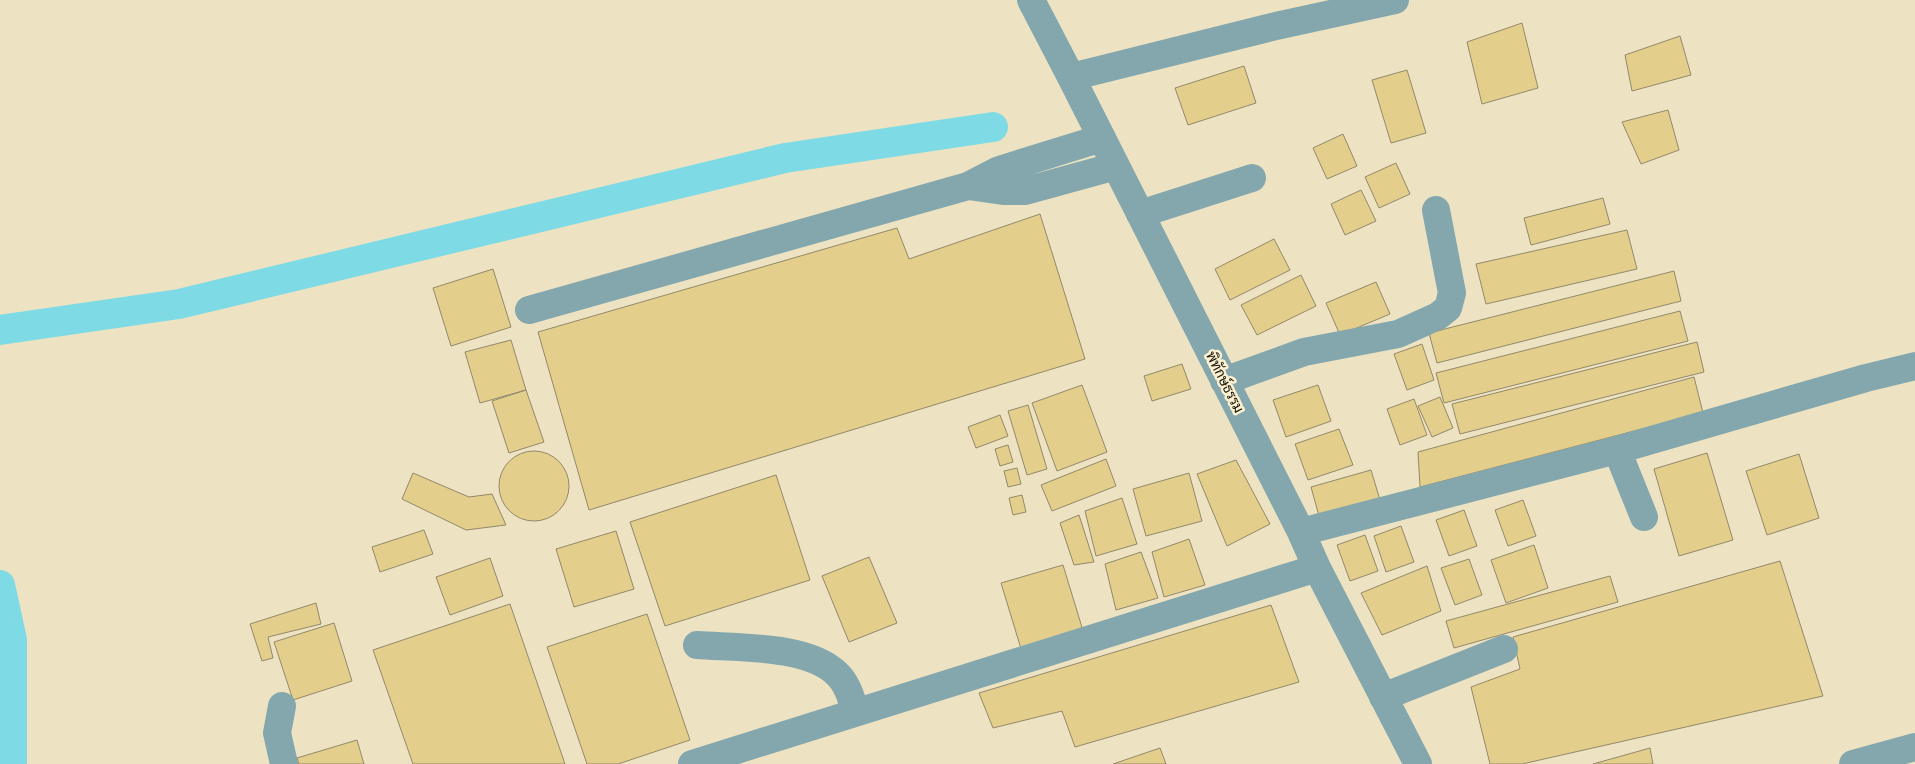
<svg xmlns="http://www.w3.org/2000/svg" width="1915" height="764" font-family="'Alegreya Sans',Sarabun,sans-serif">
  <rect width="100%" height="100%" fill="#ede3c3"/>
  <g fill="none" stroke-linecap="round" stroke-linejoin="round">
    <path stroke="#7edae4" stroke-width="30" d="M0,330L179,304L785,158L993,127
      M0,585L12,640V764"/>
  </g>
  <path fill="#e4ce8b" stroke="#92896b" d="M1522,23L1538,88L1482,104L1467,42Z
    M1680,36L1691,75L1632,91L1625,55Z
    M1244,66L1256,103L1188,125L1175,88Z
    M1407,70L1426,133L1391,143L1372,80Z
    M1668,110L1679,150L1641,164L1622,122Z
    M1343,134L1357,166L1327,179L1313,148Z
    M1396,163L1410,194L1379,208L1365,177Z
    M1361,190L1376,221L1345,235L1331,204Z
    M1603,198L1610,224L1531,245L1524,218Z
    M1040,214L1085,359L589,510L538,332L897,228L909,259Z
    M1627,230L1637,269L1486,304L1476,264Z
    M1274,239L1290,270L1230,300L1215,269Z
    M493,269L511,327L451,346L433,288Z
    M1674,271L1681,301L1437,363L1429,333Z
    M1301,275L1316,306L1257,335L1241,305Z
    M1376,282L1390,314L1340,335L1326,303Z
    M1680,311L1688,341L1444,403L1436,373Z
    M511,340L526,390L480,403L465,352Z
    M1697,342L1704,372L1460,434L1452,404Z
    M1422,344L1434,380L1407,390L1394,354Z
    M1182,364L1191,389L1152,401L1144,376Z
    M1694,377L1703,413L1420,487L1418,452Z
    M1082,385L1107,452L1057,471L1032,403Z
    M1318,385L1331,421L1286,437L1273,400Z
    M526,390L544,442L509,453L492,401Z
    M1440,397L1453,428L1432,437L1418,406Z
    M1414,399L1427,435L1400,445L1387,409Z
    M1028,405L1047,469L1027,475L1008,411Z
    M1000,415L1008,436L976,448L968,427Z
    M1339,429L1353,465L1308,480L1295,444Z
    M1008,445L1013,462L1000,466L995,449Z
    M499 486a35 35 0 1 1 70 0a35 35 0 1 1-70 0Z
    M1707,453L1733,540L1679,556L1654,469Z
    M1799,454L1819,518L1767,535L1746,471Z
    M1106,459L1116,486L1052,511L1041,485Z
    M1236,460L1270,524L1227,546L1197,474Z
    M1017,468L1021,484L1008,487L1004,471Z
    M1371,470L1380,500L1319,516L1311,487Z
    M413,473L469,497L492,494L506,525L466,530L402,499Z
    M1189,473L1202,521L1146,536L1133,489Z
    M776,475L810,580L665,626L630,522Z
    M1022,495L1026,512L1013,515L1009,498Z
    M1122,498L1137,544L1096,556L1085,511Z
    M1523,500L1536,536L1508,546L1495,510Z
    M1464,510L1477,546L1449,556L1436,520Z
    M1079,515L1094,562L1074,565L1060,523Z
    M1401,526L1414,562L1386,572L1374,536Z
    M424,530L433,554L380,572L372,547Z
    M616,531L634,589L574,607L556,549Z
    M1365,535L1378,571L1350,581L1337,545Z
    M1189,539L1205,585L1164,597L1152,552Z
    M1534,545L1548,588L1506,603L1491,560Z
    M1141,552L1158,598L1116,610L1105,564Z
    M869,557L897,623L849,642L822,576Z
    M490,558L503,596L450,615L436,577Z
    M1469,559L1482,595L1455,605L1441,568Z
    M1780,561L1823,696L1522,764H1490L1471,687L1520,669L1513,637Z
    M1063,565L1084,634L1022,652L1001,583Z
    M1427,566L1441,611L1382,635L1361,593Z
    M1610,576L1618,602L1454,648L1446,621Z
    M316,603L321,624L268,637L273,658L262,661L250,624Z
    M510,604L565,764H413L373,650Z
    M1271,605L1299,682L1075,747L1062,711L993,728L979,693Z
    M647,614L690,740L618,764H587L547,647Z
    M334,623L352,681L293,700L274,642Z
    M357,740L364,764H299L297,758Z
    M1160,748L1166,764H1113Z
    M1650,748L1653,764H1593Z"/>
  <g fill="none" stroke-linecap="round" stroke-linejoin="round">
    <path stroke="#83a7ad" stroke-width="28" d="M1031,0L1071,77L1301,532L1317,568L1418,764
      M1071,77L1276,26L1395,0
      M968,186L1003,191H1025L1116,166
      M1140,214L1252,178
      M529,310L968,186L999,170L1102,138
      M1224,381L1304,352L1398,334L1438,316L1448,308L1452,293L1436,210
      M1617,450L1644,517
      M1301,532L1617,450L1866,378L1915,366
      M697,645C738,648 808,645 837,674C847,683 852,699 855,712
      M1383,697L1504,649
      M282,706L277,733L284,764
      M692,764L1317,568
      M1853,764L1915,747"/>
  </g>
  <g text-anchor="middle" stroke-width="5" stroke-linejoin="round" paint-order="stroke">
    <g font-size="14" fill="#110d04" stroke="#fbf0d0">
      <text transform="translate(1225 382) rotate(63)" y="5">พิทักษ์ธรรม</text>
    </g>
  </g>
</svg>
